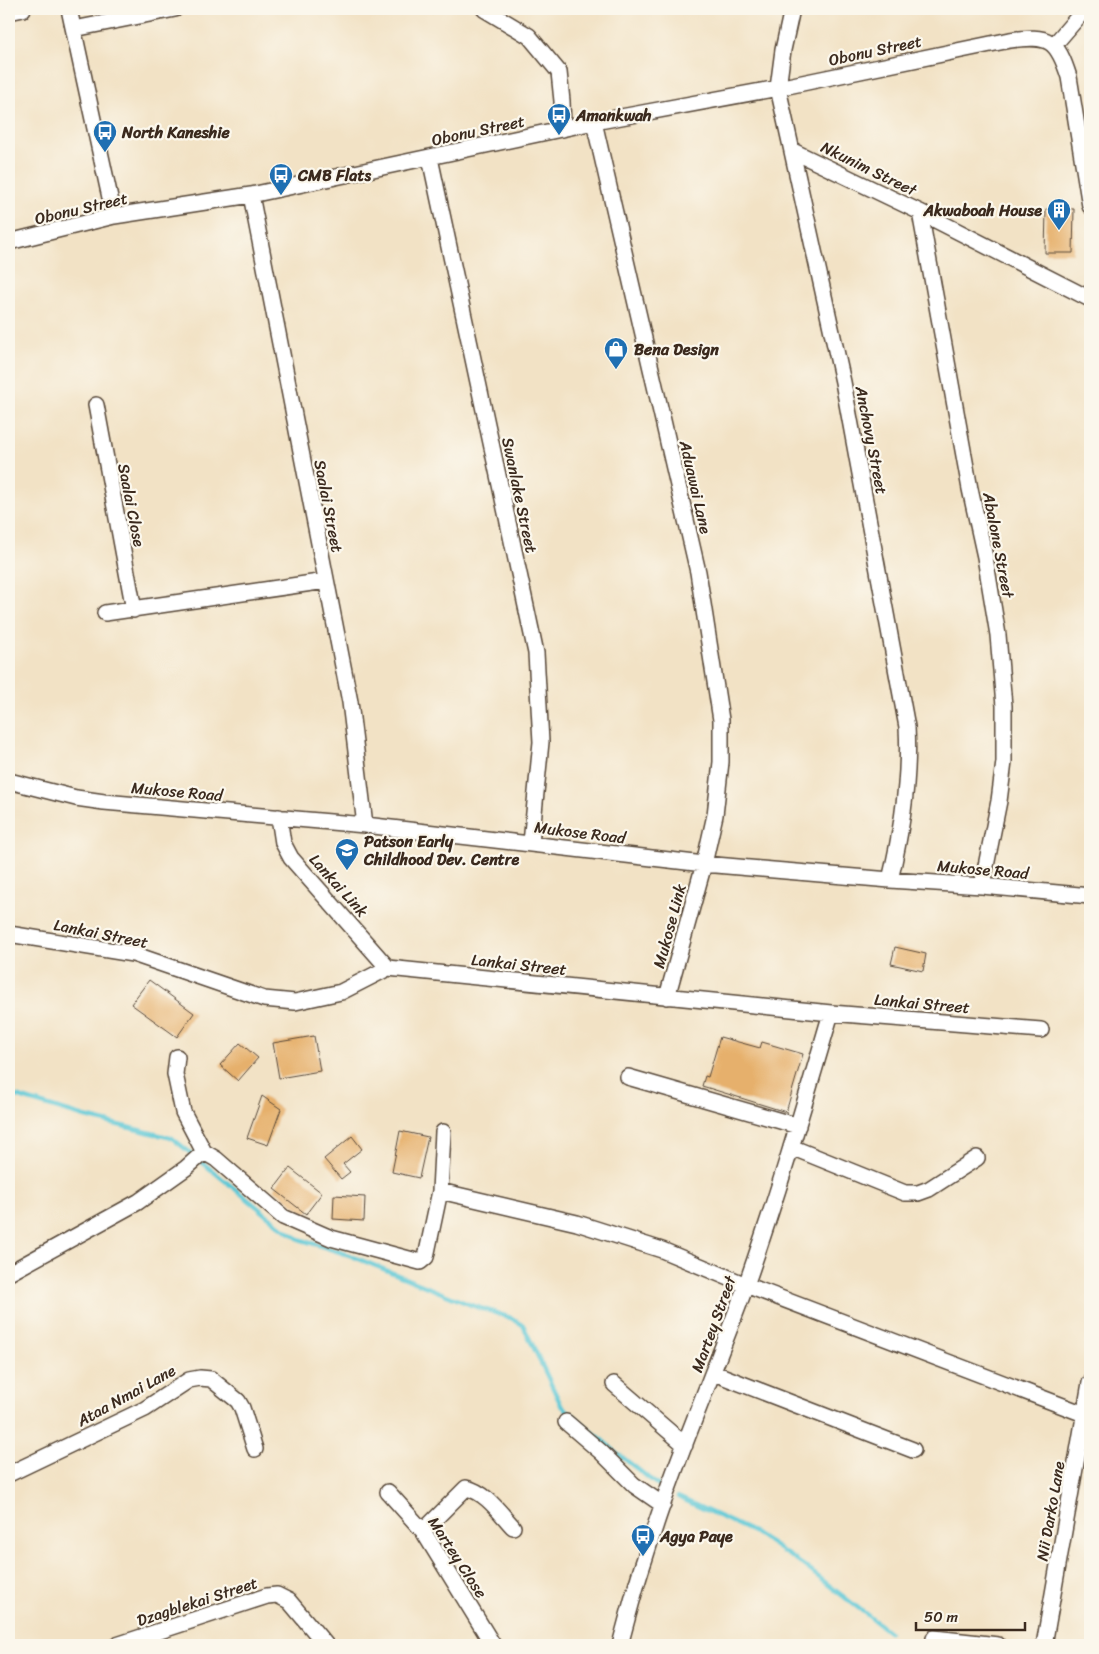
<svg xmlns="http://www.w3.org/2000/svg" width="1099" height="1654" font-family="Sriracha,sans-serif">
  <rect width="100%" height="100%" fill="#fbf7ec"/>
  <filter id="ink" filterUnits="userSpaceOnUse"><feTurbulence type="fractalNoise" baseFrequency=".02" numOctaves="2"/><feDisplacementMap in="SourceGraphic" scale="10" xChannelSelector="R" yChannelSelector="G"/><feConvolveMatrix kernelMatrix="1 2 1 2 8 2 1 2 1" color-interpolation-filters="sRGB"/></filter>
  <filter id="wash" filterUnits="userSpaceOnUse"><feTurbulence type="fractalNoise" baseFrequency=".0096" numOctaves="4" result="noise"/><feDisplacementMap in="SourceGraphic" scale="20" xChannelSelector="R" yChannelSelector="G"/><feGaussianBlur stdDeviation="1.12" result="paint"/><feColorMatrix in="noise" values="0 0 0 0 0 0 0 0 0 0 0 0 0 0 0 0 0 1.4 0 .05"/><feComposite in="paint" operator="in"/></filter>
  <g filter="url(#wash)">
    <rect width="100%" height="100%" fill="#f2e2c5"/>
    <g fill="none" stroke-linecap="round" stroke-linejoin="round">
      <path stroke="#5bc7d5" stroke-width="4.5" d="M9,1094L85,1117L172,1138L283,1228L299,1239L349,1255L471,1305L511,1318L523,1325L561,1405L617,1453L659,1486
        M678,1497L755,1533L803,1565L889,1632"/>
    </g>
    <g id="blocks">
      <path fill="#e6b06c" d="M1046,209H1074L1073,253H1045Z
        M895,947L926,954L923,971L891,964Z
        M149,980L194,1013L177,1037L131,1004Z
        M314,1036L320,1071L279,1078L273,1043Z
        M720,1037L760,1048L762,1042L803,1054L786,1112L702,1086L705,1076L708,1077Z
        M240,1043L258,1058L238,1081L220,1065Z
        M262,1096L281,1109L268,1145L247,1138Z
        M400,1131L428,1137L419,1178L392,1172Z
        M352,1136L362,1149L343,1164L350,1172L341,1179L324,1159Z
        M290,1168L322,1193L306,1214L274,1189Z
        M334,1195L365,1197L364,1221L333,1219Z"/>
    </g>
  </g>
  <g filter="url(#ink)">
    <use href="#blocks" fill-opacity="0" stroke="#564637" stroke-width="1"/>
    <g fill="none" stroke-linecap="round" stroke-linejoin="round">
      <g stroke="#564637" stroke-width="18">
        <path id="minor" d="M69,9L114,216
          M484,9L529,36L559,72L562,101L563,129
          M792,9L783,50L778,88L843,382L907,727C910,779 902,830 890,880
          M9,12L23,9
          M74,29L175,9
          M1054,45L1085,9
          M594,122L698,572L721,720V762L715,815L704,864L667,997
          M793,151L920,212L1090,299
          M430,158L536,653L541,742L531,843
          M251,195L350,702L365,825
          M920,212L970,489L985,557L998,635L1004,706V762L999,801L982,886
          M9,242L114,216L251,195L594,122L778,88L1010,40C1049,35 1057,39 1069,77L1090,206
          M96,405L134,610
          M105,613L326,581
          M9,781L76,798L104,802L365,825L704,864L890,880L982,886L1090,896
          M279,817L283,843L291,858L388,968
          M9,934L133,954L264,999L295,1002L341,992L388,968L831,1013L1041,1030
          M177,1057L175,1074L183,1112L204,1152
          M628,1077L798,1126
          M791,1147L905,1193H918L929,1189L977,1158
          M440,1191L577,1223L662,1250L746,1285L1084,1414
          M9,1273L138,1202L186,1168L204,1152L216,1159L283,1217L331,1238L420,1262L426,1257L440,1191L443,1132
          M714,1373L913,1450
          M614,1384L685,1445
          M566,1422L601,1452L634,1485L663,1505
          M9,1474L145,1409L189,1380L200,1378L211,1379L238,1401L242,1408L255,1449
          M388,1492L423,1531L493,1645
          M423,1531L466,1488C486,1492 500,1513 513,1527
          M934,1638L998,1645
          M117,1645L267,1596L277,1595L289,1601L326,1645
          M620,1645C628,1616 635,1587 645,1558C673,1466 712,1378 745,1288C777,1198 804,1105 831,1013
          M1044,1645L1090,1383"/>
      </g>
      <use href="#minor" stroke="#fff" stroke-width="15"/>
    </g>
  </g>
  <defs>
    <g id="bus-pin" transform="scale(1.25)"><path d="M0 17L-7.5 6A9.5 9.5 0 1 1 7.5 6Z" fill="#1f6fb2" stroke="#fbf7ec"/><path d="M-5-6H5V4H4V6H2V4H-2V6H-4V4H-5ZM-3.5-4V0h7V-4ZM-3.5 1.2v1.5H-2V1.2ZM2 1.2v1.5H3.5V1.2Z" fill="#fff"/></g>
    <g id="building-pin" transform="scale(1.25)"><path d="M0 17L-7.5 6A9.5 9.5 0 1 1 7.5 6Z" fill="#1f6fb2" stroke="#fbf7ec"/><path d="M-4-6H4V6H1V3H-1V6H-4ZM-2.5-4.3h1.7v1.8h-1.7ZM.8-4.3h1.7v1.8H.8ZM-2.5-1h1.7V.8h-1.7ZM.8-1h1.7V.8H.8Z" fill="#fff"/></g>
    <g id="shop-pin" transform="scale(1.25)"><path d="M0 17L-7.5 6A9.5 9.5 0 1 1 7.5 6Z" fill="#1f6fb2" stroke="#fbf7ec"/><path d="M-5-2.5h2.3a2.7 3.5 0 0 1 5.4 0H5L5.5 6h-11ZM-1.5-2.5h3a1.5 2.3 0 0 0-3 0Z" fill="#fff"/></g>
    <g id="school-pin" transform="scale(1.25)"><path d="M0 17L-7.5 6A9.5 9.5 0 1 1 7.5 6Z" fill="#1f6fb2" stroke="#fbf7ec"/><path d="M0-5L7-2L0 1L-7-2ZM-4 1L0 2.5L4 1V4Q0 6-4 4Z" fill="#fff"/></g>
  </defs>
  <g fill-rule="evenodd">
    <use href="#bus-pin" x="559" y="115"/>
    <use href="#bus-pin" x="105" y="132"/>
    <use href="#bus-pin" x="281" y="175"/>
    <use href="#building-pin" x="1059" y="210"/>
    <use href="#shop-pin" x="616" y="349"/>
    <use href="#school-pin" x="347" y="850"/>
    <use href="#bus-pin" x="643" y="1536"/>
  </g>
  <g text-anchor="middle" stroke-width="4.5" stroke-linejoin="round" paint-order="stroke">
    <g font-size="16" fill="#3b2a1e" stroke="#fbf7ec">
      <text transform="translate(875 50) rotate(-12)" y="6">Obonu Street</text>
      <text transform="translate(478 130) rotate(-12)" y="6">Obonu Street</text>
      <text transform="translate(869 168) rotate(26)" y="6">Nkunim Street</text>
      <text transform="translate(81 208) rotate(-13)" y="6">Obonu Street</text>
      <text transform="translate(872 440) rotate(79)" y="6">Anchovy Street</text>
      <text transform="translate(696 487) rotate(77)" y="6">Aduawai Lane</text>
      <text transform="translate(520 495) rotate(78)" y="6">Swanlake Street</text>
      <text transform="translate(132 505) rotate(79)" y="6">Saalai Close</text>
      <text transform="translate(329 506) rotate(79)" y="6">Saalai Street</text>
      <text transform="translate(999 545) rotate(79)" y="6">Abalone Street</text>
      <text transform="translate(177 791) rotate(5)" y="6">Mukose Road</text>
      <text transform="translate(580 832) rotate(7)" y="6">Mukose Road</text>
      <text transform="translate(983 869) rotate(5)" y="6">Mukose Road</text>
      <text transform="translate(339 885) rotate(48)" y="6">Lankai Link</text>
      <text transform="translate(669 926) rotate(-75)" y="6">Mukose Link</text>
      <text transform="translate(101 933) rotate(11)" y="6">Lankai Street</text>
      <text transform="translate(519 964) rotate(6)" y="6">Lankai Street</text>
      <text transform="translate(922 1003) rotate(5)" y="6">Lankai Street</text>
      <text transform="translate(713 1324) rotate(-70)" y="6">Martey Street</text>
      <text transform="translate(126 1395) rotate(-29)" y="6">Ataa Nmai Lane</text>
      <text transform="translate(1050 1511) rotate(-80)" y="6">Nii Darko Lane</text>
      <text transform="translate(458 1557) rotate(57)" y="6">Martey Close</text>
      <text transform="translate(197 1601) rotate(-18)" y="6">Dzagblekai Street</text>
    </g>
    <g font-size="16" font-weight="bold" fill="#3b2a1e" stroke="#fbf7ec" text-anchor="start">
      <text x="576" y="121">Amankwah</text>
      <text x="122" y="138">North Kaneshie</text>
      <text x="298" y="181">CMB Flats</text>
      <text x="1042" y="216" text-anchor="end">Akwaboah House</text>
      <text x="634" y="355">Bena Design</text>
      <text x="364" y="847">Patson Early<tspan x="364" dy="18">Childhood Dev. Centre</tspan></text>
      <text x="660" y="1542">Agya Paye</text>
    </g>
  </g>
  <rect width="1099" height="1654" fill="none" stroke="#fbf7ec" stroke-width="30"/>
  <path d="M916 1622v8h109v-8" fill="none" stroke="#3b2a1e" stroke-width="2.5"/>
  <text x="924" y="1622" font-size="15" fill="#3b2a1e" stroke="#fbf7ec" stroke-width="4" paint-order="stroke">50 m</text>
</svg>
